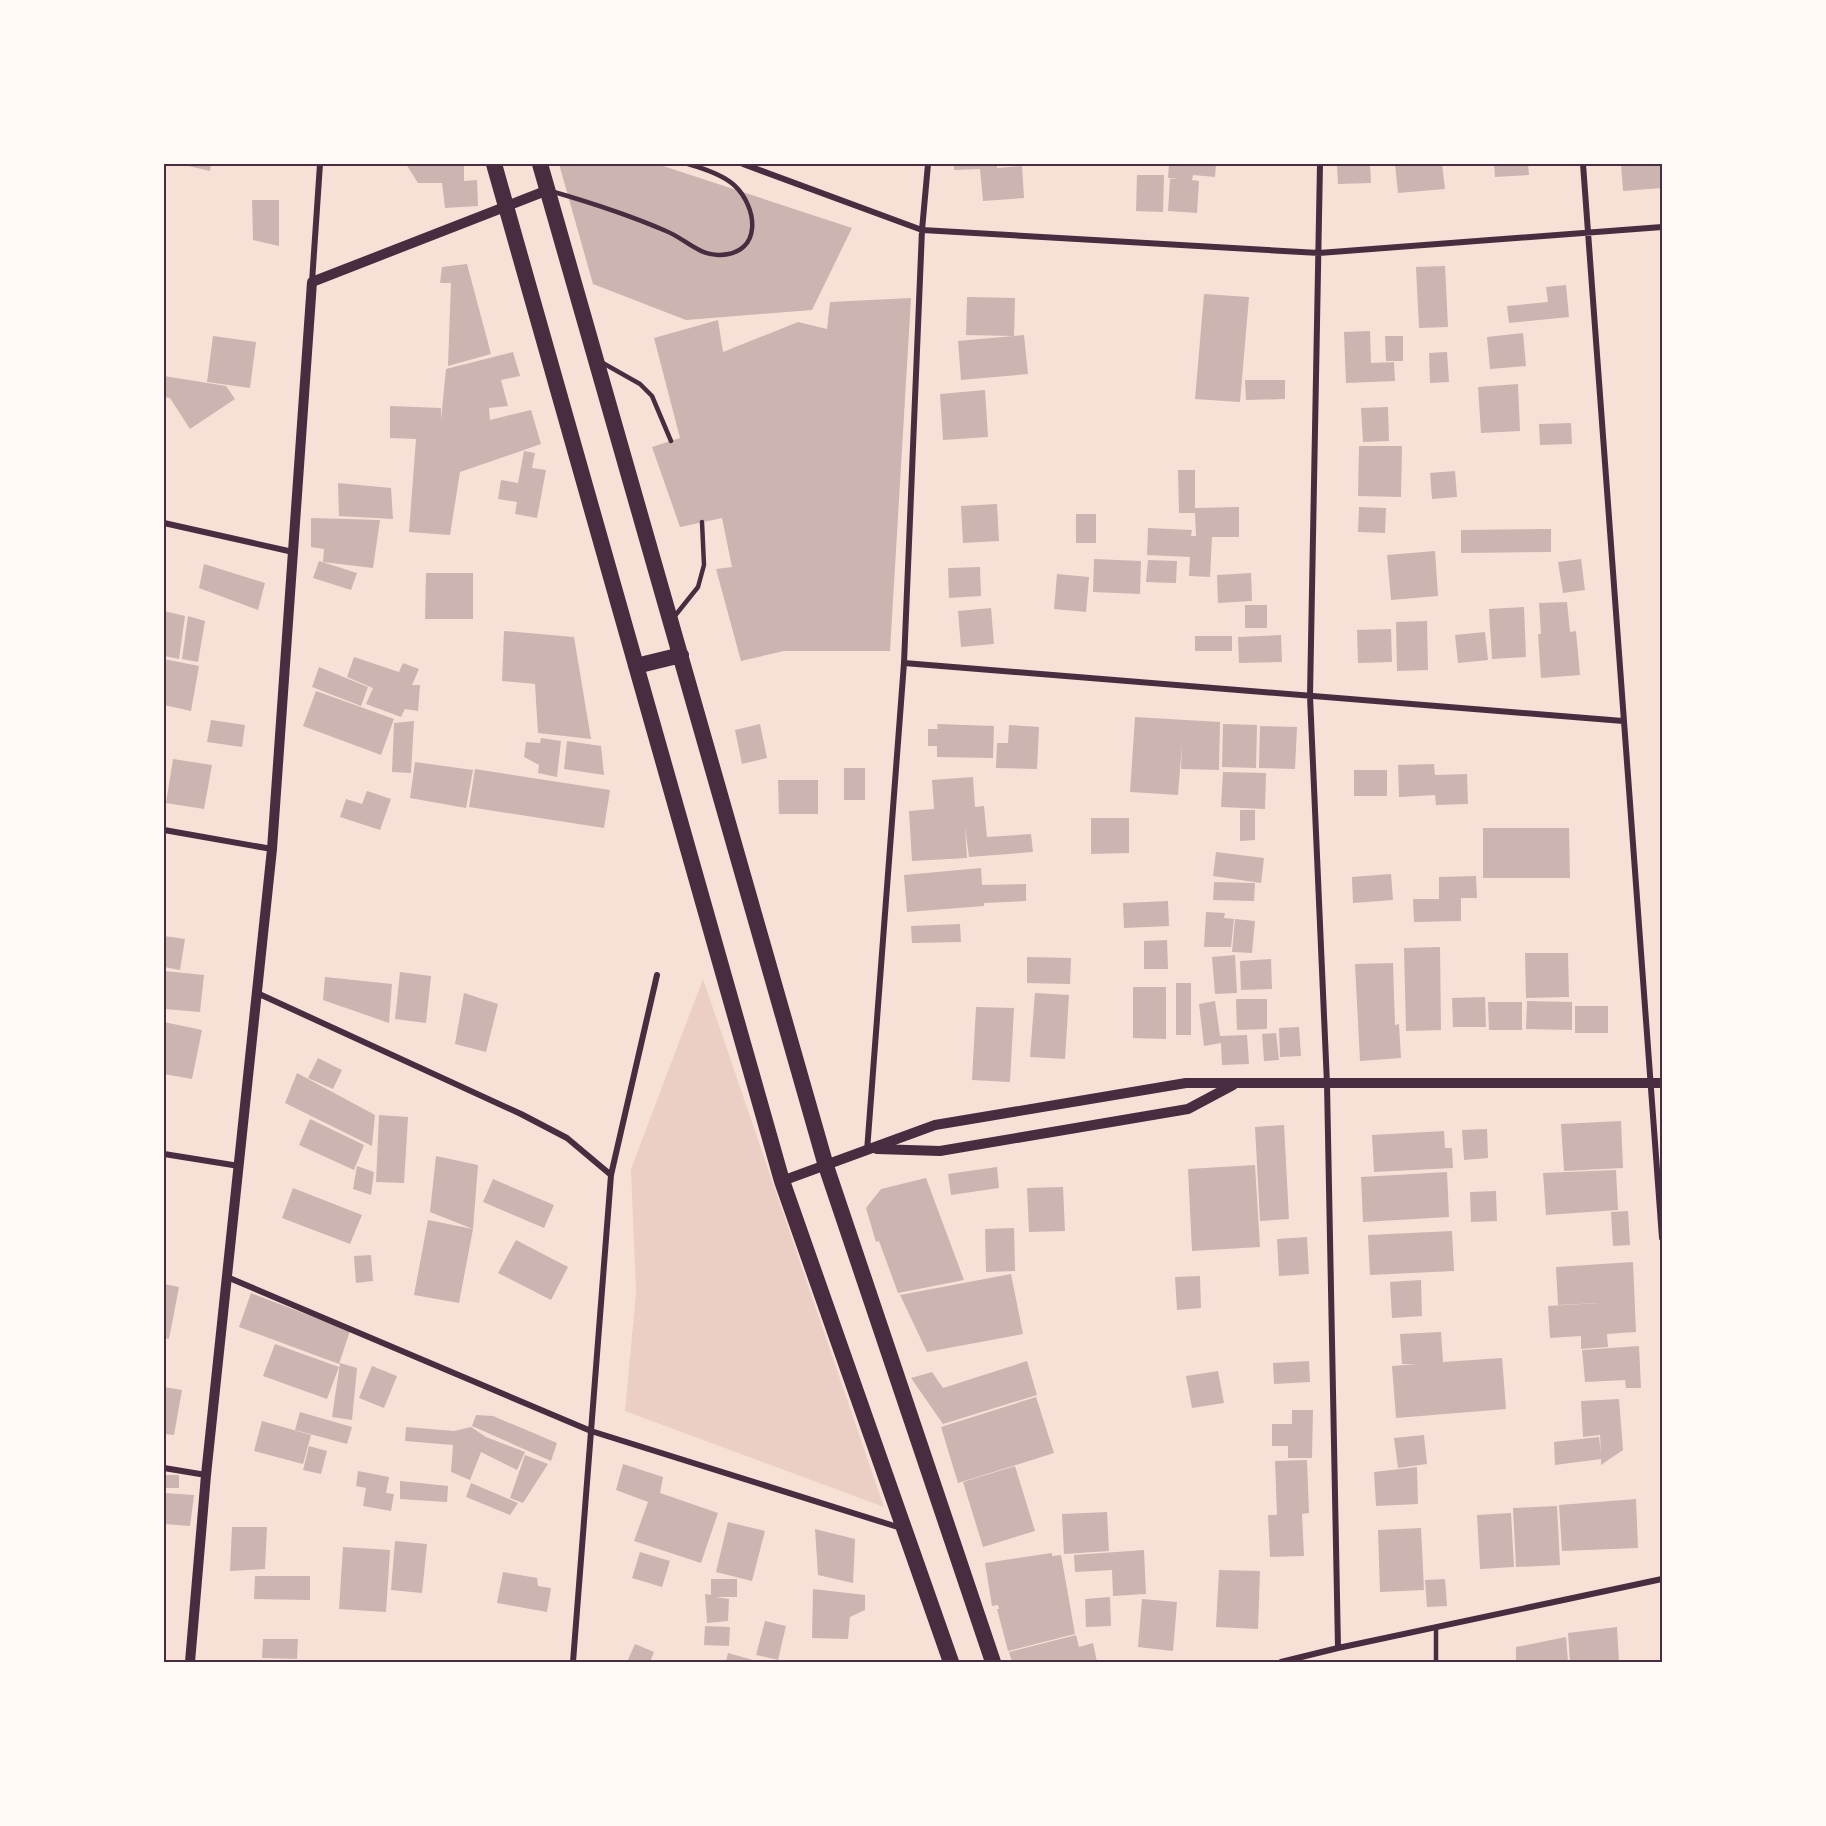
<svg xmlns="http://www.w3.org/2000/svg" width="1826" height="1826" font-family="'Titillium Web',sans-serif">
  <rect width="100%" height="100%" fill="#f7e1d7"/>
  <path fill="#ebcfc5" d="M703,979L884,1507L625,1411L636,1293L631,1169Z"/>
  <path fill="#ccb4b1" d="M180,164H211L210,171Z
    M406,164H464V181L477,180L478,206L445,208L442,183H418Z
    M559,164H657L852,228L812,310L686,320L593,284Z
    M954,164H997V168L1022,166L1024,198L983,201L980,169L954,170Z
    M1169,164H1216L1215,177L1193,175L1192,180L1199,181L1197,213L1168,211L1170,179H1179L1168,178Z
    M1337,164H1370L1371,183L1338,184Z
    M1395,164H1442L1445,189L1398,193Z
    M1494,164H1528L1529,175L1495,177Z
    M1621,164H1660L1662,188L1623,191Z
    M1137,175H1164L1163,212L1136,211Z
    M252,200H279V246L253,240Z
    M467,264L491,354L448,366L451,283H440L442,267Z
    M1445,266L1448,327L1419,328L1416,267Z
    M1566,285L1569,317L1509,323L1507,306L1548,302L1546,287Z
    M1204,294L1249,297L1240,402L1195,399Z
    M967,297L1015,298L1014,336L1024,335L1028,374L961,380L958,341L1014,336L966,335Z
    M911,298L890,651H784L741,661L716,569L732,567L722,518L680,527L652,447L680,438L654,338L718,320L723,352L798,322L827,329L830,302Z
    M1370,331L1371,363L1394,362L1395,381L1346,383L1344,332Z
    M1523,333L1526,366L1490,369L1487,337Z
    M213,336L256,342L250,388L207,382Z
    M1385,336H1403V361H1386Z
    M513,352L520,376L501,380L508,406L489,408L490,420L531,410L541,444L460,472L450,535L409,532L416,439L390,438V406L441,408V420L446,369Z
    M1447,352L1449,382L1430,383L1429,353Z
    M164,376L226,386L235,399L190,429L170,398L164,397Z
    M1245,380H1285V399L1246,400Z
    M1518,384L1520,431L1481,433L1478,387Z
    M985,390L988,437L943,440L940,394Z
    M1388,407L1389,441L1363,442L1361,408Z
    M1571,423L1572,444L1540,445L1539,424Z
    M1359,446H1402L1401,497L1358,496Z
    M524,451L535,453L532,468L546,470L537,518L515,514L517,502L498,499L501,480L518,483Z
    M1178,470H1195V508L1239,507V537H1212L1210,577L1189,576L1190,557L1147,555L1148,528L1192,530L1191,536H1196L1195,513H1179Z
    M1455,471L1457,497L1432,499L1430,473Z
    M338,483L391,488L393,519L339,516Z
    M997,504L999,541L963,543L961,506Z
    M1359,507L1386,508L1385,533L1358,532Z
    M1076,514H1096V543H1076Z
    M311,518L380,520L373,568L323,562L324,549L311,547Z
    M1551,529V552L1461,553V530Z
    M1435,551L1438,596L1391,600L1387,555Z
    M1094,559L1141,561L1140,594L1093,592Z
    M1581,559L1585,590L1563,593L1558,562Z
    M1148,560L1177,561L1176,583L1146,582Z
    M319,561L357,573L351,590L313,578Z
    M204,564L265,583L258,610L199,588Z
    M980,567L981,596L949,598L948,568Z
    M426,573H473V619H425Z
    M1251,573L1252,601L1218,603L1217,575Z
    M1057,574L1089,577L1086,612L1054,609Z
    M1567,602L1570,632L1576,631L1580,675L1541,678L1538,634H1541L1539,603Z
    M1245,605H1267V628H1245Z
    M1524,607L1526,657L1492,659L1489,609Z
    M991,608L994,644L961,647L958,611Z
    M164,611L185,616L179,659L164,656Z
    M188,616L205,621L198,662L182,659Z
    M1427,621L1428,670L1397,671L1396,622Z
    M1391,629L1392,662L1358,663L1357,630Z
    M504,631L574,637L591,739L538,733L535,684L502,681Z
    M1485,632L1488,660L1458,663L1455,635Z
    M1281,635L1282,662L1239,663L1238,637Z
    M1195,636H1232V651H1195Z
    M354,657L399,672L403,663L419,669L412,685H420L418,711L405,709L401,717L366,704L373,688L347,677Z
    M164,659L199,666L191,711L164,705Z
    M319,667L368,687L361,706L312,687Z
    M316,691L394,719L381,755L303,726Z
    M1135,717L1220,722L1219,770L1181,769L1182,744L1178,795L1130,792Z
    M211,720L245,725L242,747L207,742Z
    M414,721L411,773L392,772L394,723Z
    M760,724L767,758L742,764L735,730Z
    M937,724L994,726L993,758L937,757V746H928V729H938Z
    M1223,724L1257,725L1256,768L1222,767Z
    M1009,725L1039,727L1037,769L996,768L997,743H1008Z
    M1260,726L1297,727L1295,769L1259,768Z
    M541,738L561,741L557,777L538,773L539,765L524,757L526,742L540,743Z
    M567,741L601,746L604,775L564,769Z
    M173,759L212,765L204,809L166,803Z
    M415,762L473,770L466,808L410,798Z
    M1434,764L1435,775L1467,774L1468,804L1436,805L1435,795L1399,797L1398,765Z
    M844,768H865V800H844Z
    M475,769L610,790L604,828L469,807Z
    M1354,770H1387V796H1354Z
    M1223,772L1266,773L1265,809L1221,807Z
    M973,777L975,807L984,806L987,837L1031,834L1033,852L969,857L965,827L967,858L912,861L909,811L934,809L932,780Z
    M778,780H818V814H779Z
    M367,791L391,799L380,830L340,817L346,799L362,804Z
    M1240,810H1255V840L1240,841Z
    M1091,818H1129V853L1091,854Z
    M1483,828H1569L1570,878H1483Z
    M1216,852L1264,858L1261,883L1213,876Z
    M981,868L982,885L1026,884V901L984,903V906L907,912L904,875Z
    M1391,874L1393,900L1353,903L1352,877Z
    M1476,876L1477,898H1461V921L1414,922L1413,899H1439V877Z
    M1214,882L1255,883L1254,901L1213,900Z
    M1168,901L1169,926L1124,928L1123,903Z
    M1206,912L1225,913L1224,918L1234,919L1231,947H1204Z
    M1235,919L1255,921L1252,953L1232,952Z
    M960,924L961,942L912,943L911,926Z
    M164,936L185,939L180,970L164,967Z
    M1167,940L1168,969H1144V941Z
    M1440,947L1441,1030L1406,1031L1404,948Z
    M1525,953H1568L1569,997L1526,998Z
    M1235,955L1237,993L1215,994L1212,957Z
    M1027,957L1071,958L1070,984L1027,983Z
    M1271,959L1272,989L1241,990L1240,961Z
    M1393,963L1395,1025L1399,1024L1401,1058L1360,1061L1355,964Z
    M164,971L204,975L200,1012L164,1009Z
    M400,972L431,976L426,1023L395,1019Z
    M325,977L392,984L389,1023L323,1000Z
    M1176,983H1191V1035H1176Z
    M1133,987H1166V1039L1133,1038Z
    M464,993L498,1004L486,1052L455,1044Z
    M1035,993L1069,995L1065,1059L1030,1057Z
    M1485,997L1486,1027H1453L1452,998Z
    M1236,999H1267V1029L1237,1030Z
    M1215,1001L1220,1036L1247,1035L1249,1064L1222,1065L1221,1043L1204,1046L1199,1004Z
    M1527,1001L1572,1002V1030L1526,1029Z
    M1488,1002H1522V1030H1489Z
    M1575,1006H1608V1033H1575Z
    M976,1007L1014,1008L1010,1082L972,1080Z
    M164,1022L202,1030L192,1079L164,1074Z
    M1299,1027L1301,1056L1280,1057L1279,1028Z
    M1276,1033L1279,1060L1264,1061L1262,1034Z
    M318,1058L342,1070L333,1089L308,1078Z
    M297,1073L375,1115L372,1146L285,1103Z
    M379,1115L408,1117L404,1183L376,1182Z
    M310,1119L364,1145L354,1170L299,1145Z
    M1621,1121L1623,1168L1564,1171L1561,1124Z
    M1284,1125L1289,1219L1260,1221L1255,1127Z
    M1487,1129L1488,1158L1464,1160L1462,1130Z
    M1444,1131L1445,1148H1452L1453,1168L1374,1172L1372,1135Z
    M436,1156L478,1165L473,1229L459,1303L414,1295L428,1220L473,1229L430,1212Z
    M1255,1165L1260,1247L1192,1251L1188,1169Z
    M357,1166L374,1172L371,1195L353,1189Z
    M997,1167L999,1188L951,1195L948,1174Z
    M1616,1170L1618,1210L1546,1215L1543,1173Z
    M1447,1172L1449,1217L1363,1222L1361,1177Z
    M926,1178L964,1280L898,1293L879,1241L876,1242L866,1208L881,1189Z
    M493,1179L554,1205L544,1228L483,1202Z
    M1063,1187L1065,1231L1029,1232L1027,1188Z
    M293,1188L362,1215L350,1244L282,1218Z
    M1496,1191L1497,1221L1471,1222L1470,1192Z
    M1628,1211L1630,1245L1613,1246L1611,1212Z
    M1014,1228L1015,1271L986,1272L985,1229Z
    M1452,1231L1454,1271L1370,1275L1368,1235Z
    M1307,1237L1309,1274L1279,1276L1277,1239Z
    M516,1240L568,1267L551,1300L498,1273Z
    M371,1255L373,1281L356,1283L354,1256Z
    M1633,1262L1636,1332L1607,1334L1608,1347L1581,1349V1336L1550,1338L1548,1306L1599,1303L1558,1305L1556,1267Z
    M1011,1274L1023,1334L927,1352L900,1295Z
    M1200,1276L1201,1308L1177,1310L1175,1277Z
    M1421,1280L1422,1316L1392,1318L1390,1282Z
    M164,1284L179,1287L169,1339L164,1338Z
    M251,1293L350,1331L339,1364L239,1327Z
    M1441,1332L1443,1362L1502,1358L1506,1409L1396,1418L1392,1366L1417,1364H1402L1400,1334Z
    M275,1344L339,1367L327,1399L263,1376Z
    M1639,1346L1641,1388H1626L1625,1380L1585,1382L1582,1350Z
    M1027,1361L1037,1395L943,1424L911,1378L932,1372L943,1388Z
    M1309,1361L1310,1382L1274,1384L1273,1363Z
    M340,1363L357,1368L352,1420L332,1417Z
    M372,1366L397,1376L384,1408L359,1398Z
    M1218,1371L1224,1403L1192,1408L1186,1376Z
    M164,1387L182,1390L174,1435L164,1434Z
    M1036,1397L1054,1453L958,1483L941,1427Z
    M1619,1399L1623,1450L1601,1465V1459L1555,1465L1554,1442L1599,1437L1601,1453L1600,1435L1583,1437L1581,1401Z
    M1292,1410H1313L1312,1458H1288V1446H1272V1424H1292Z
    M300,1412L352,1427L347,1444L295,1430Z
    M476,1415L493,1416L557,1443L551,1461L472,1426Z
    M262,1421L311,1435L303,1464L254,1451Z
    M406,1427L454,1431L471,1427L486,1437L525,1452L517,1470L481,1452L470,1480L451,1472L453,1445L405,1441Z
    M1424,1435L1427,1464L1398,1468L1394,1438Z
    M309,1446L327,1451L321,1474L303,1470Z
    M525,1455L548,1464L523,1503L510,1498Z
    M1307,1460L1309,1513L1302,1514L1304,1556L1270,1557L1268,1515H1277L1275,1461Z
    M623,1464L663,1477L660,1493L718,1513L701,1563L634,1541L648,1502L616,1490Z
    M1015,1466L1035,1531L983,1547L963,1482Z
    M1417,1467L1418,1504L1376,1506L1374,1472Z
    M358,1471L389,1477L386,1493L394,1494L391,1511L363,1506L366,1488L356,1486Z
    M164,1475H179V1488H164Z
    M400,1481L448,1486L447,1502L400,1499Z
    M471,1483L518,1503L510,1515L466,1497Z
    M164,1493L194,1495L190,1526L164,1524Z
    M1636,1499L1638,1548L1562,1551L1559,1505Z
    M1557,1506L1560,1565L1516,1567L1513,1508Z
    M1107,1512L1109,1551L1064,1554L1062,1514Z
    M1511,1513L1514,1567L1480,1569L1477,1515Z
    M728,1522L765,1531L752,1581L716,1572Z
    M232,1527H267L265,1569L230,1571Z
    M1421,1528L1424,1590L1380,1592L1378,1530Z
    M815,1529L855,1539L853,1583L818,1575Z
    M395,1541L427,1544L422,1593L391,1590Z
    M343,1547L390,1550L386,1612L339,1609Z
    M1144,1550L1146,1594L1113,1596L1112,1570L1075,1572L1074,1555Z
    M640,1552L670,1561L662,1587L632,1578Z
    M1052,1553V1556L1061,1555L1075,1634L1008,1651L997,1609H999L998,1605L992,1606L985,1563Z
    M1219,1570L1260,1571L1258,1629L1216,1627Z
    M503,1572L537,1578L538,1586L551,1588L547,1612L497,1603Z
    M255,1576H310V1600L254,1599Z
    M711,1579H737V1597H716L729,1599L728,1621L707,1623L705,1594L711,1595Z
    M1445,1579L1447,1606L1427,1607L1425,1580Z
    M813,1589L865,1595V1610L850,1617L848,1639L812,1638Z
    M1110,1597L1111,1626L1086,1627L1085,1599Z
    M1142,1599L1177,1602L1173,1651L1138,1647Z
    M765,1621L786,1626L778,1660L756,1655Z
    M705,1626L730,1627L729,1646L704,1645Z
    M1617,1627L1619,1662H1570L1568,1633Z
    M1076,1635L1079,1647L1093,1643L1097,1662H1012L1009,1652Z
    M1566,1637L1568,1662H1516V1647Z
    M263,1639H298L297,1659L262,1658Z
    M635,1644L654,1652L650,1662H627Z
    M728,1653L753,1660L726,1662Z"/>
  <g fill="none" stroke-linecap="round" stroke-linejoin="round">
    <path stroke="#4a2c40" stroke-width="4.5" d="M554,192C592,203 629,215 666,231C684,238 699,256 720,255C763,254 758,207 734,185C723,175 702,168 688,164
      M601,362L640,384L652,396L671,441
      M674,617L698,587L704,565L702,522
      M1436,1627V1662"/>
    <path stroke="#4a2c40" stroke-width="6" d="M743,164L922,230L1319,253L1662,227
      M1320,164L1310,696L1327,1084L1338,1648
      M1583,164L1662,1238
      M312,282L320,164
      M164,523L293,552
      M904,663L1623,721
      M164,830L272,849
      M257,993L521,1114L567,1138L611,1175
      M867,1151L904,663L922,230L928,164
      M164,1154L239,1166
      M227,1277L591,1431L901,1528
      M164,1468L206,1475
      M573,1662L611,1175L657,975
      M1281,1662L1338,1648L1662,1579"/>
    <path stroke="#4a2c40" stroke-width="10" d="M877,1149L940,1151L1188,1109L1233,1085
      M782,1181L935,1125L1186,1083H1662
      M190,1662L206,1475L272,849L312,282L548,190"/>
    <path stroke="#4a2c40" stroke-width="16" d="M494,164L782,1181L951,1662
      M540,164L826,1166L993,1662
      M636,666L681,655"/>
  </g>
  <rect width="1826" height="1826" fill="none" stroke="#fffaf5" stroke-width="330"/>
  <rect x="165" y="165" width="1496" height="1496" fill="none" stroke="#4a2c40" stroke-width="2"/>
</svg>
